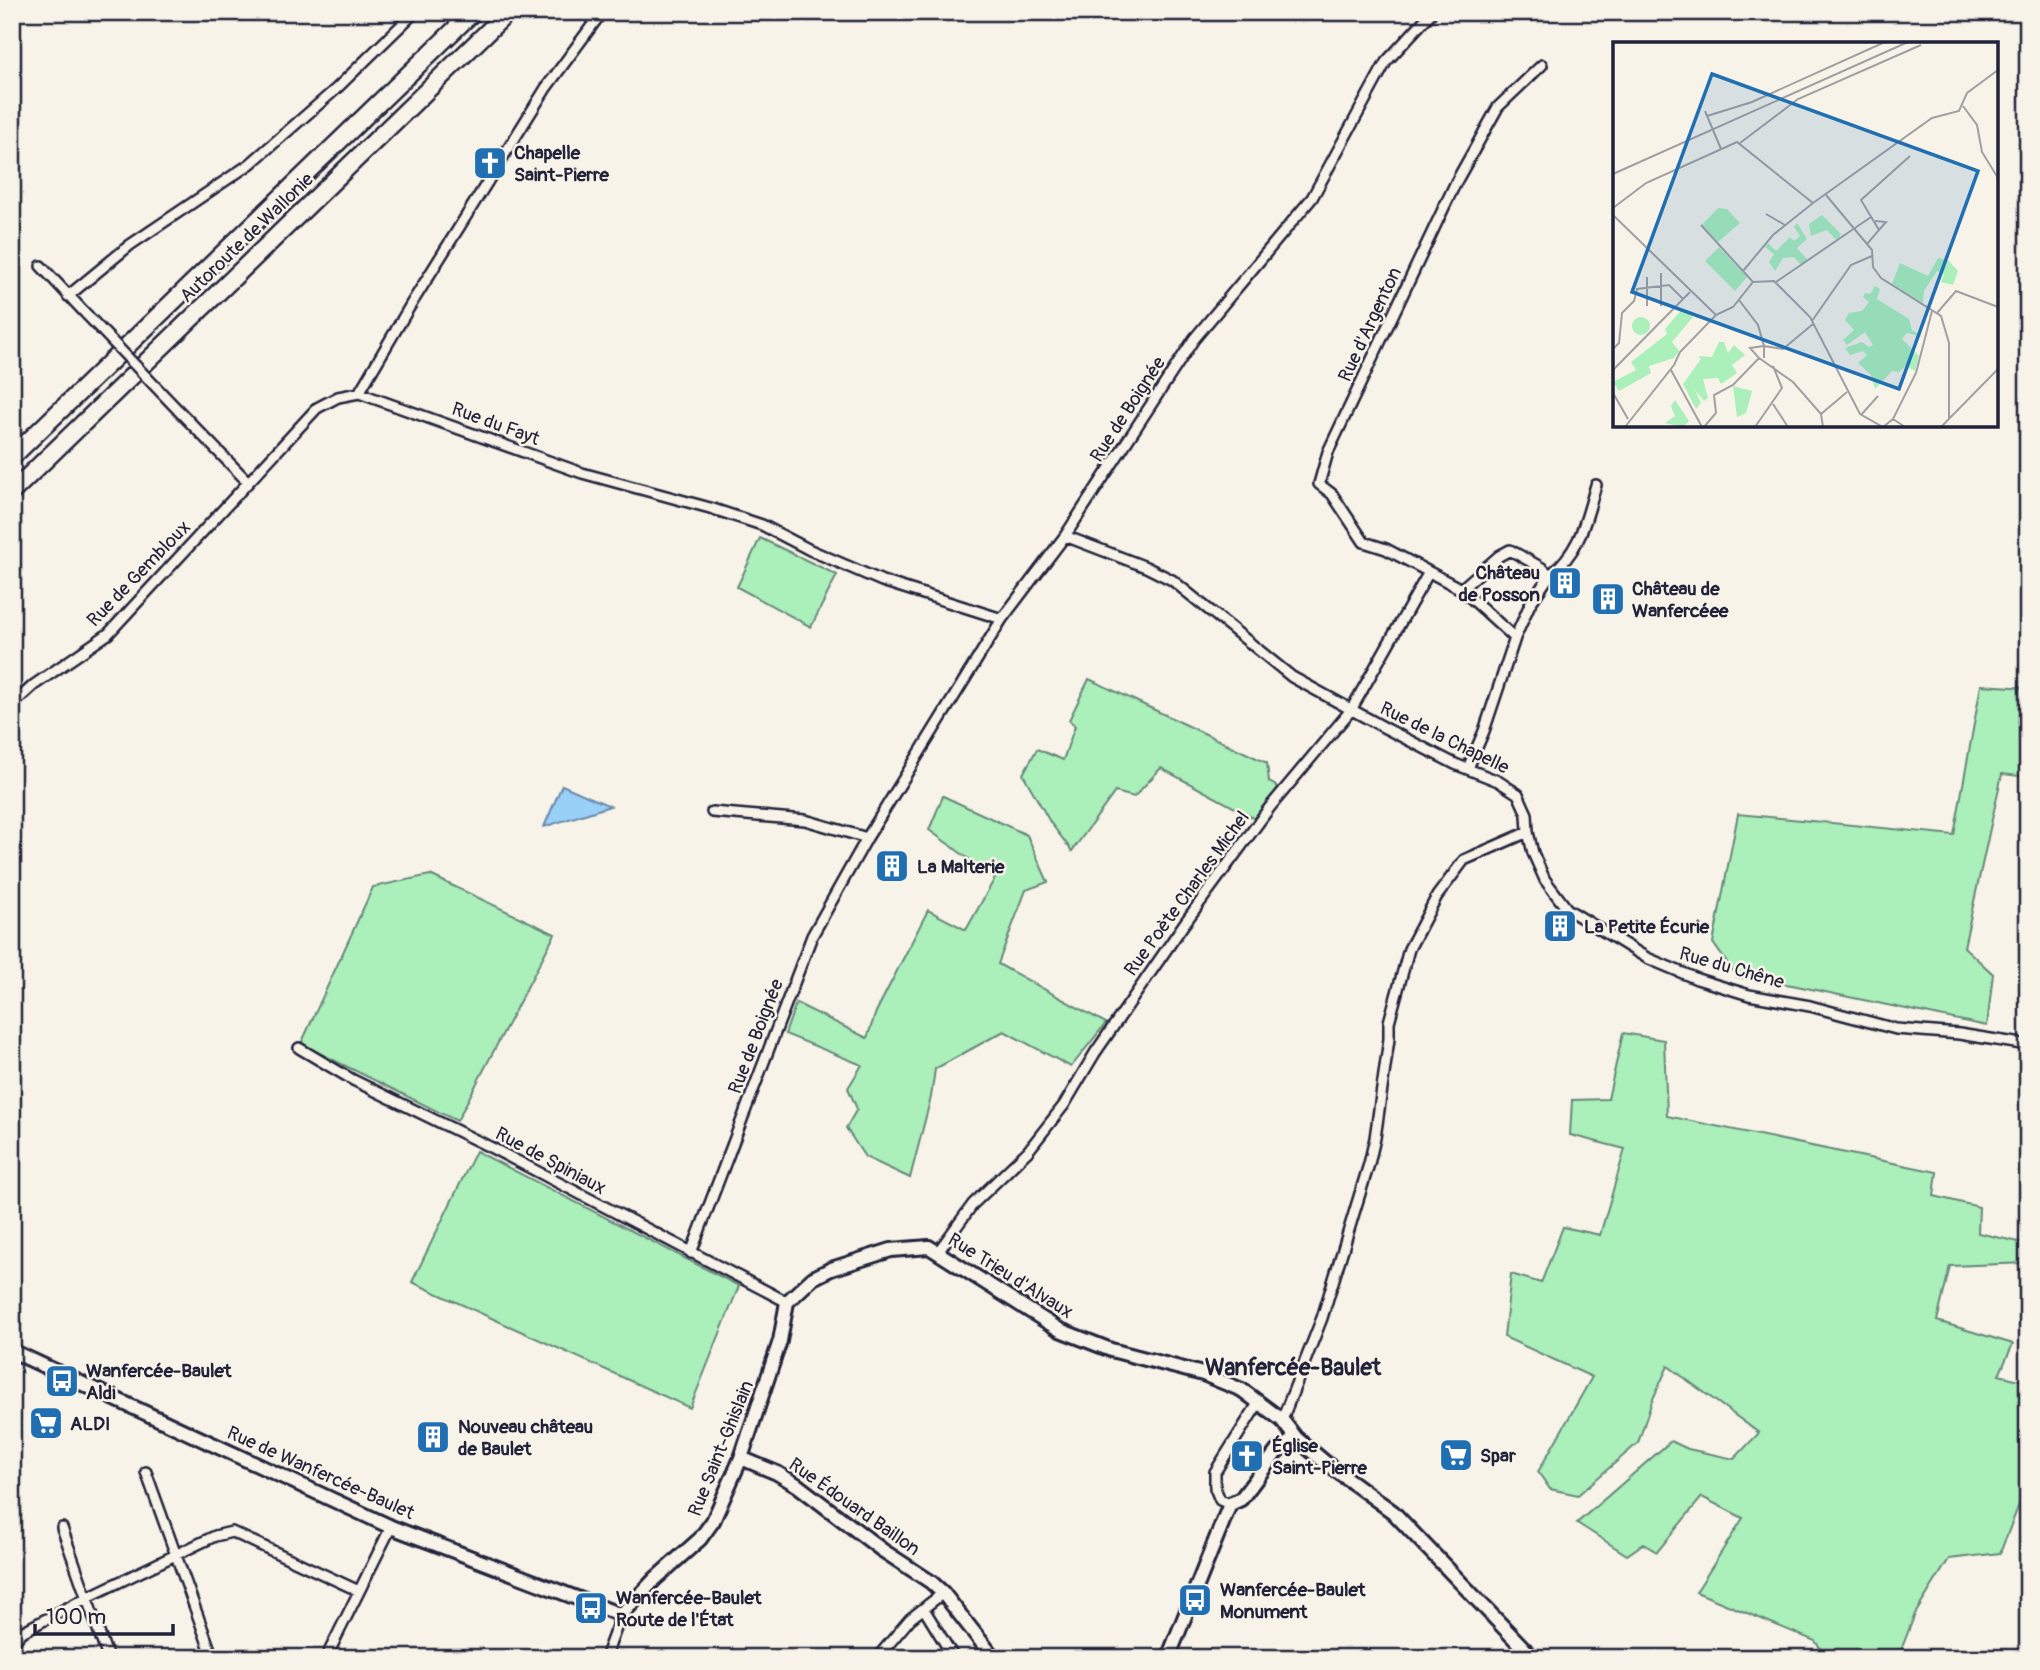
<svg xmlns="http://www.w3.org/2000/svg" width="2040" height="1670" font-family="Pangolin,sans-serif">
  <rect width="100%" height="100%" fill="#f7f3e8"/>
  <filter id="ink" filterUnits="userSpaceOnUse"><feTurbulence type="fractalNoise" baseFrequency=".0143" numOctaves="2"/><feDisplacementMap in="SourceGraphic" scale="14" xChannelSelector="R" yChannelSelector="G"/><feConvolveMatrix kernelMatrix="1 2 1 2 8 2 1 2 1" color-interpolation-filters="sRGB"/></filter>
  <g filter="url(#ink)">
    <path fill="#abefba" stroke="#66887a" stroke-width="2" d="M760,538L837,575L811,627L737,587Z
      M1089,679L1267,763L1269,782L1278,787L1259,821L1161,768L1134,797L1115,792L1072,851L1050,822L1023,774L1037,749L1063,760L1075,726L1069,720Z
      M1981,685L2028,688V777L2002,774L1964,947L1993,974L1987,1026L1792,985L1737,977L1713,943L1738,814L1954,835Z
      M943,796L1027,835L1048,882L1026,890L998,964L1106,1023L1071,1067L1004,1031L935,1069L931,1097L910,1178L865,1157L846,1128L857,1109L848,1088L862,1065L785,1034L796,1003L867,1038L876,1012L928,910L966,930L995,878L929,830Z
      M430,875L555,934L457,1121L301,1044L373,887Z
      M1623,1033L1664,1040L1667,1116L1937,1172L1934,1196L1979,1207L1978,1233L2028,1244V1263L1950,1266L1937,1321L2013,1344L1999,1375L2028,1382V1493L2024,1492L2000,1553L1949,1559L1915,1614L1898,1658H1828L1815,1641L1696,1592L1743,1518L1702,1497L1657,1552L1643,1544L1627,1555L1577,1523L1671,1441L1688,1449L1734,1459L1759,1433L1668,1366L1652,1401L1638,1443L1578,1495L1550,1489L1538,1472L1592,1377L1504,1337L1511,1274L1541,1283L1563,1227L1600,1235L1625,1149L1570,1135L1572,1100L1608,1099Z
      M476,1151L739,1286L690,1408L412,1282Z"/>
    <path fill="#99d0f8" stroke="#698aac" stroke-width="2" d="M562,785L610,806L544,827Z"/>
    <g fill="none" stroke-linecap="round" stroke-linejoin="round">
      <g stroke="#22223b" stroke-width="14">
        <path id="street" d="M41,266L87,315
          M68,296L130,245L250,164L336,89L415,12
          M359,393L410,306L546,88L602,12
          M178,410L248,482
          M1065,536L1146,567L1172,580L1292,677L1385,728L1455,764L1498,781L1518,794L1527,814L1528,832L1533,853L1545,880L1567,909L1647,958L1697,979L1749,995L1810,1006L1896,1029L1959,1034L2028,1045
          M1550,575C1581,550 1585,522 1596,485
          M1461,589L1499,556L1510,550L1542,568L1550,575L1530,604L1515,638
          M12,705L34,685L108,634L317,408L338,397L359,393L582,473L710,508L762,525L810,550L882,581L1002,619
          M1468,768L1484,731L1515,638L1461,589L1386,549L1364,542L1332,494L1319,484L1328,452L1456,182L1498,107L1542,65
          M712,812L805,820L867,838
          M299,1048L353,1080L494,1149L787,1302
          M938,1252L973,1204L1028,1151L1064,1105L1095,1053L1184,924L1270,807L1351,710L1429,572
          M691,1253L812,936L867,838L1002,619L1065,536L1194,339L1312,198L1386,62L1432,12
          M1282,1420L1322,1318L1369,1164L1375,1138L1389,1039V1022L1409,949L1437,896L1464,860L1528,832
          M146,1472L213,1658
          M1230,1504L1220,1500L1215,1488V1472L1259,1402
          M62,1528L108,1658
          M924,1609L954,1658
          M12,1647L20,1633L86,1598L215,1536L232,1532L359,1591
          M12,1656L13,1658
          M326,1658L391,1527
          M605,1658L621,1615
          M877,1658L910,1619L943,1593"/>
      </g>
      <g stroke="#22223b" stroke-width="18">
        <path id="secondary" d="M12,1351L391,1527L621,1615L655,1579L700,1539L713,1521L741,1458L780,1341L787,1302L813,1278L831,1269L891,1250L929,1247L1060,1330L1111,1350L1203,1374L1242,1390L1282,1420L1296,1438L1327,1464L1393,1512L1533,1658
          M741,1458L777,1473L797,1485L882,1550L931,1582L943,1593L994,1658
          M1168,1658L1230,1504L1241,1499L1277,1451L1296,1438"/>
      </g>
      <g stroke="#22223b" stroke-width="21">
        <path id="highway" d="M12,457L473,12
          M12,492L508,12"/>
      </g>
      <use href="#street" stroke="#f7f3e8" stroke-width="9"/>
      <use href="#secondary" stroke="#f7f3e8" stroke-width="12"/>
      <use href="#highway" stroke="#f7f3e8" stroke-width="16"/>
      <g stroke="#22223b" stroke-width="14" stroke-linecap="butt">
        <path id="street-bridge" d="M87,315L178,410"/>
      </g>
      <use href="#street-bridge" stroke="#f7f3e8" stroke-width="9"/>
    </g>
  </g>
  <defs>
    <g id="church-square" transform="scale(1.75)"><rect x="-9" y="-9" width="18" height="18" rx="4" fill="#1f6fb2" stroke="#f7f3e8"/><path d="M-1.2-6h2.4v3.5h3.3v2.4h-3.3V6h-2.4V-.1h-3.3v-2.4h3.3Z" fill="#fff"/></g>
    <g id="building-square" transform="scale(1.75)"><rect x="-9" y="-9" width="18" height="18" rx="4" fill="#1f6fb2" stroke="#f7f3e8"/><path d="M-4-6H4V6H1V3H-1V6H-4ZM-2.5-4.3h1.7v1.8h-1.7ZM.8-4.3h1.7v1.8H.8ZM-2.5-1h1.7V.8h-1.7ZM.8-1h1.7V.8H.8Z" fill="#fff"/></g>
    <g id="bus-square" transform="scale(1.75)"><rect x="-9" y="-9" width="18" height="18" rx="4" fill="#1f6fb2" stroke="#f7f3e8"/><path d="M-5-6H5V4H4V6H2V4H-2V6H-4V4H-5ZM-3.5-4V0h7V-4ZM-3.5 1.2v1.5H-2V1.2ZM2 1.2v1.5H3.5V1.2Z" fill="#fff"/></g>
    <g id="supermarket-square" transform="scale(1.75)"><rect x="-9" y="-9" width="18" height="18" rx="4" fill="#1f6fb2" stroke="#f7f3e8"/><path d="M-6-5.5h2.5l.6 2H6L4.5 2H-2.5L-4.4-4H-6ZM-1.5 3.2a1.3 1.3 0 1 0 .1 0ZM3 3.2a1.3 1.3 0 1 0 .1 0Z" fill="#fff"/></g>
  </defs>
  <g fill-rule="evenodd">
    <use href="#church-square" x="490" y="163"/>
    <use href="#building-square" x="1565" y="583"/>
    <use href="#building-square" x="1608" y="599"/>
    <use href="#building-square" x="892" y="866"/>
    <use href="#building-square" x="1560" y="926"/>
    <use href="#bus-square" x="62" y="1381"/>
    <use href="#supermarket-square" x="46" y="1423"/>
    <use href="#building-square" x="433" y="1437"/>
    <use href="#supermarket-square" x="1456" y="1455"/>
    <use href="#church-square" x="1247" y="1456"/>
    <use href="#bus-square" x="1195" y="1600"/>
    <use href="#bus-square" x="591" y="1608"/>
  </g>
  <g text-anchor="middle" stroke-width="5" stroke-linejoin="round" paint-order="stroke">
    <g font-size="19" font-weight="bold" fill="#22223b" stroke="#f7f3e8" text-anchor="start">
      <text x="514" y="159">Chapelle<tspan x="514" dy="22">Saint-Pierre</tspan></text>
      <text x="1540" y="579" text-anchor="end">Château<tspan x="1540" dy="22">de Posson</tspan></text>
      <text x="1632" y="595">Château de<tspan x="1632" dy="22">Wanfercéee</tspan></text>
      <text x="917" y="873">La Malterie</text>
      <text x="1584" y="933">La Petite Écurie</text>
      <text x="86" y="1377">Wanfercée-Baulet<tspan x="86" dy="22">Aldi</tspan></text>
      <text x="70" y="1430">ALDI</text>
      <text x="458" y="1433">Nouveau château<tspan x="458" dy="22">de Baulet</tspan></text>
      <text x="1272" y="1452">Église<tspan x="1272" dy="22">Saint-Pierre</tspan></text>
      <text x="1480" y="1462">Spar</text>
      <text x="1220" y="1596">Wanfercée-Baulet<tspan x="1220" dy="22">Monument</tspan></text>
      <text x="616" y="1604">Wanfercée-Baulet<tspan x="616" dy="22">Route de l'État</tspan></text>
    </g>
    <g font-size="19" fill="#22223b" stroke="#f7f3e8">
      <text transform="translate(246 237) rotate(-44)" y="7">Autoroute de Wallonie</text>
      <text transform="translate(1369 324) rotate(-65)" y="7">Rue d'Argenton</text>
      <text transform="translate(1127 409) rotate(-57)" y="7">Rue de Boignée</text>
      <text transform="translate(496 423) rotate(20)" y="7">Rue du Fayt</text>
      <text transform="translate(138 573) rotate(-46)" y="7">Rue de Gembloux</text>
      <text transform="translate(1445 737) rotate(26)" y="7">Rue de la Chapelle</text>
      <text transform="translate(1186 893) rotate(-54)" y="7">Rue Poète Charles Michel</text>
      <text transform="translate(1732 967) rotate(16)" y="7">Rue du Chêne</text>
      <text transform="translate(755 1036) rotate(-69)" y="7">Rue de Boignée</text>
      <text transform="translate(551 1160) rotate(28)" y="7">Rue de Spiniaux</text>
      <text transform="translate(1011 1275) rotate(32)" y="7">Rue Trieu d'Alvaux</text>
      <text transform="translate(720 1448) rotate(-68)" y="7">Rue Saint-Ghislain</text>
      <text transform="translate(321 1472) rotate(24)" y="7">Rue de Wanfercée-Baulet</text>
      <text transform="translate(855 1506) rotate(35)" y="7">Rue Édouard Baillon</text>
    </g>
    <g font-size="23" font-weight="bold" fill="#22223b" stroke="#f7f3e8">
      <text x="1293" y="1375">Wanfercée-Baulet</text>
    </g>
  </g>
  <g transform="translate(1613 42)">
    <rect width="385" height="385" fill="#f7f3e8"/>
    <path d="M105,166L114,167L127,181L105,200L89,183ZM209,173L228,192L224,199L214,188L198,194L196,182ZM184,181L194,197L184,206L195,218L188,223L181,215L170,216L162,229L156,220L161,212L152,205L155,201L163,209L177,195L181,199L187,194L181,185ZM106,205L134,235L122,249L92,219ZM325,216L335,218L345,229L340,243L328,240L331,233L324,229L311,249L310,261L279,242L287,221L315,234ZM262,244L267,247L264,257L296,277L299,288L310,295L294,291L289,297L306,314L302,329L293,324L286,330L279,329L262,347L258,333L245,321L254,313L250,309L237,313L232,306L249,300L256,305L260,303L252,290L234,303L230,298L241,288L232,278L236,271L249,269L256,260L250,255L252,251L257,252ZM70,266L80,275L59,300L66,309L61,316L36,324L38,331L6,349L0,340L23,328L18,320L54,292L52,287ZM19 284a9 9 0 1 1 18 0a9 9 0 1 1-18 0ZM106,300H111L115,311L121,303L132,313L119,323L124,331L108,342L105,336L90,337L95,356L91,359L82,348L88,361L83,367L70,342L88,317L85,314L99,315ZM120,344L139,349L133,371L124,375ZM62,358L76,379L70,385L52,381L62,374L58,364Z" fill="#abefba"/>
    <path fill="none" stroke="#a29fa3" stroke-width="2" d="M350,64L364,83L369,110L385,136M92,69L108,107M94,74L139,60L272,0M127,101L185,57L308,3M0,132L295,0M213,153L259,208L260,225L268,236L328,274L336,301V376M0,166L33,141L124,100L200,161M153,172L172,183M0,173L103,273L120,265L140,240L161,239L197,275L247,372L270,385L280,377L292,385M262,179L273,180L266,188M88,183L140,240M254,202L266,188L248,158L297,114M130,229L160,193L200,161L319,76L346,69L354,51L385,28M163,240L258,175M126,258L145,283L151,304L170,307L200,282M34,264V235M48,264V231M324,271L343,249L385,265M199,279L238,223L259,214M0,307L6,301L9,271L21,259L24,247L56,243L70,257M146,316L137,306L151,304V316M0,328L77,250M58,328L89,385M0,351L15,377M160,362L175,385M208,372L234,350M248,373L265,354M280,377L303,331L319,269M12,385L61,323L67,310L103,273M91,385L103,371L101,353L120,343L146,316L180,340L208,372L210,385M142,385L169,346L160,324M328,385L385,327"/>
    <path fill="#1f6fb2" fill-opacity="0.15" stroke="#1f6fb2" stroke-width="3.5" d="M99,32L365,129L286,347L19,250Z"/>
    <rect width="385" height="385" fill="none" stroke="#22223b" stroke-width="3.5"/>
  </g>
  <rect width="2040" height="1670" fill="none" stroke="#f7f3e8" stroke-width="42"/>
  <rect x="21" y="21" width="1998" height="1628" fill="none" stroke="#22223b" stroke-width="2.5" filter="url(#ink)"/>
  <path d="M35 1624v10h138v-10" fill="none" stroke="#22223b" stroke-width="3.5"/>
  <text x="46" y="1624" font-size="21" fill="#22223b" stroke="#f7f3e8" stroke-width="5" paint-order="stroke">100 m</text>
</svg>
